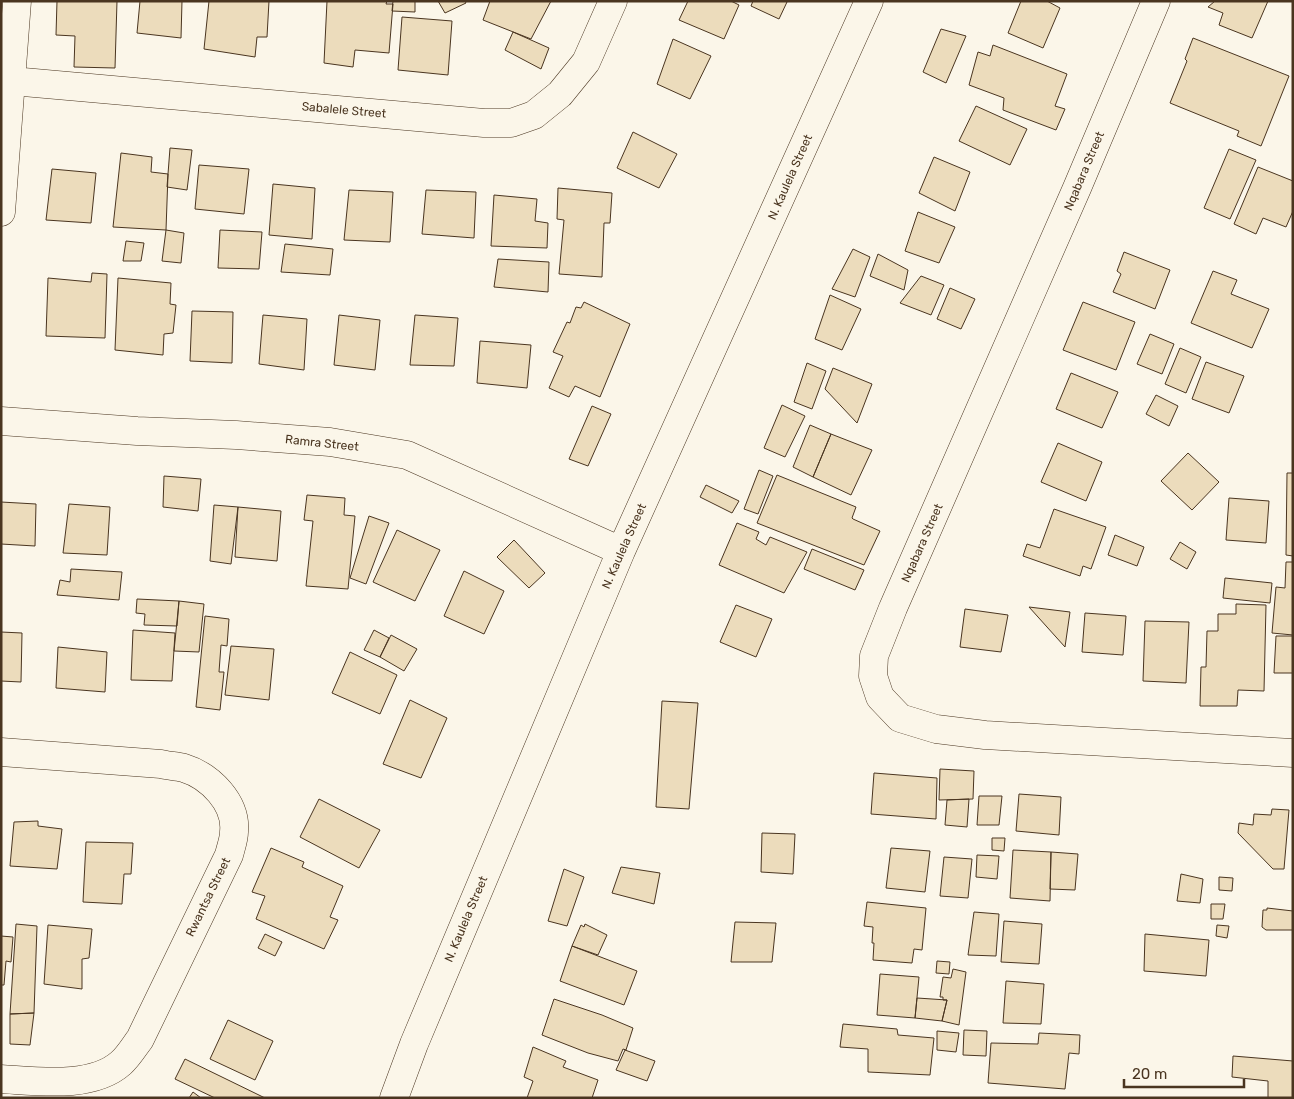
<svg xmlns="http://www.w3.org/2000/svg" width="1294" height="1099" font-family="Rubik,sans-serif">
  <rect width="100%" height="100%" fill="#fbf6e9"/>
  <path fill="#ecdcbc" stroke="#4a3520" d="M57,1H117L115,68L74,67L75,36L56,35Z
    M140,1H182L181,38L137,33Z
    M209,1H269L267,37H257L255,57L204,49Z
    M327,1H387L386,4H393L389,53L355,50L353,67L324,63Z
    M393,1H415V12L392,11Z
    M438,1H465L466,3L445,13Z
    M490,1H551L531,39L483,20Z
    M688,1H731L739,5L724,39L679,20Z
    M753,1H784L787,2L779,19L751,6Z
    M1021,1H1047L1060,8L1043,48L1008,33Z
    M1215,1H1268L1252,38L1219,25L1223,13L1208,7Z
    M402,17L452,21L448,75L398,70Z
    M941,29L966,36L946,83L923,72Z
    M513,32L549,48L541,69L505,50Z
    M1193,38L1289,76L1261,146L1237,136L1239,131L1170,103L1187,61L1185,59Z
    M673,39L711,56L690,99L657,84Z
    M993,45L1067,74L1055,106L1065,109L1056,130L1003,110L1004,98L969,85L978,52L990,56Z
    M976,106L1027,129L1010,165L959,141Z
    M633,132L677,154L659,188L617,168Z
    M170,148L192,150L187,190L167,187Z
    M1229,149L1256,160L1230,219L1204,208Z
    M121,153L152,157L151,172L168,174L166,230L113,227Z
    M934,157L970,172L955,211L919,193Z
    M199,165L249,169L244,214L195,209Z
    M1258,167L1293,181V211L1286,227L1263,218L1256,234L1234,224Z
    M52,169L96,173L91,223L46,220Z
    M273,184L315,188L312,239L269,235Z
    M558,188L612,193L610,223H604L602,277L559,274L564,220L557,219Z
    M349,190L393,192L390,242L344,240Z
    M426,190L476,192L474,238L422,234Z
    M494,195L537,199L535,221L548,223L547,248L491,246Z
    M918,212L955,227L939,263L905,251Z
    M166,230L184,233L181,263L162,261Z
    M220,230L262,232L259,269L218,268Z
    M126,241L144,243L141,261H123Z
    M285,244L333,249L330,275L281,272Z
    M853,249L870,257L855,297L832,289Z
    M1124,252L1170,270L1155,309L1113,292L1121,274L1117,271Z
    M878,254L908,270L904,290L870,276Z
    M498,259L549,262L548,292L494,287Z
    M1213,271L1237,280L1231,294L1269,309L1252,348L1191,323Z
    M92,273L107,274L105,338L46,336L48,278L91,282Z
    M921,276L944,285L931,315L900,303Z
    M118,278L171,283L170,304L176,305L173,333L164,334L163,355L115,350Z
    M950,288L975,299L961,329L937,319Z
    M830,295L861,309L842,350L815,339Z
    M584,302L630,324L600,397L575,386L569,397L549,388L563,356L553,352L567,322L570,323L576,307L581,308Z
    M1083,302L1135,322L1116,370L1063,350Z
    M192,311L233,312L232,363L190,361Z
    M263,315L307,319L304,370L259,364Z
    M339,315L380,320L375,370L334,365Z
    M415,315L458,318L454,366L410,365Z
    M1150,334L1174,344L1162,374L1137,364Z
    M480,341L531,345L527,388L477,383Z
    M1180,348L1201,357L1186,393L1165,384Z
    M1206,362L1244,376L1229,413L1192,399Z
    M807,363L826,371L812,409L794,402Z
    M833,368L872,384L857,423L825,389Z
    M1071,373L1118,392L1102,428L1056,409Z
    M1156,395L1178,406L1169,426L1146,414Z
    M782,405L805,416L785,457L764,448Z
    M592,406L611,414L588,466L569,459Z
    M810,425L831,434L813,477L793,467Z
    M831,434L872,450L851,495L813,477Z
    M1058,443L1102,462L1086,501L1041,482Z
    M1188,453L1219,482L1192,510L1161,481Z
    M759,470L773,476L758,514L744,509Z
    M1287,473H1293V556L1286,555Z
    M777,475L856,507L852,518L853,519L880,531L864,565L757,523Z
    M164,476L201,479L198,511L163,507Z
    M706,485L739,501L732,513L700,497Z
    M307,495L345,498L344,515L355,516L348,589L306,586L313,521L304,520Z
    M1229,498L1269,501L1266,543L1226,540Z
    M1,502L36,504L35,546L1,544Z
    M69,504L110,507L107,555L63,553Z
    M214,505L238,507L231,564L210,561Z
    M238,507L281,511L277,561L235,557Z
    M1054,509L1106,527L1091,569L1083,566L1080,576L1023,556L1027,544L1040,548Z
    M369,516L389,523L366,584L350,578Z
    M737,523L759,532L756,539L766,545L770,537L807,552L784,593L719,565Z
    M397,530L440,550L415,601L373,582Z
    M1115,535L1144,547L1137,566L1108,555Z
    M514,540L545,573L529,588L497,557Z
    M1180,542L1196,552L1187,569L1170,559Z
    M812,549L864,570L855,590L804,569Z
    M1286,562H1293V635L1272,633L1276,587L1285,588Z
    M71,569L122,572L119,600L57,595L60,580L70,582Z
    M464,571L504,591L484,634L444,616Z
    M1225,578L1272,583L1270,603L1223,598Z
    M137,599L179,601L177,626L144,625L145,614L136,613Z
    M179,601L204,604L199,652L174,651Z
    M1236,604L1266,605L1264,691L1238,690L1237,706H1200L1201,667H1206L1207,631H1218V614H1236Z
    M736,605L772,619L756,657L720,642Z
    M1029,607L1070,612L1065,647Z
    M965,609L1008,615L1001,652L960,647Z
    M1085,613L1126,616L1123,655L1082,652Z
    M205,616L229,619L227,646L221,645L219,672H224L220,710L196,707Z
    M1145,621L1189,622L1186,683L1143,681Z
    M133,630L175,633L172,681L131,680Z
    M374,630L389,638L380,657L364,650Z
    M1,632L22,633L21,682L1,681Z
    M391,635L417,649L404,671L380,657Z
    M1276,636H1293V673H1274Z
    M231,646L274,649L269,700L225,695Z
    M58,647L107,652L105,692L56,688Z
    M350,652L397,675L380,714L332,693Z
    M410,700L447,718L421,778L383,764Z
    M662,701L698,703L689,809L656,807Z
    M940,769L974,771L973,799L939,800Z
    M874,773L937,778L936,819L871,814Z
    M1019,794L1061,797L1059,835L1016,831Z
    M979,796H1002L999,825H977Z
    M319,799L380,830L359,868L300,837Z
    M969,799L967,827L945,825L947,800Z
    M1272,809L1289,810L1284,869H1273L1238,833L1239,823L1253,825L1254,814L1271,815Z
    M38,821V826L62,829L57,869L10,866L14,822Z
    M762,833L795,834L793,874L761,872Z
    M992,838H1005L1004,851L992,850Z
    M86,842L133,843L131,874H124L122,904L83,902Z
    M271,848L304,862L302,867L343,886L330,917L338,920L324,949L256,919L265,896L252,892Z
    M891,848L930,851L925,892L886,888Z
    M1013,850L1051,852L1050,901L1010,898Z
    M1051,852L1078,854L1075,890L1050,889Z
    M977,855L999,856L997,879L976,877Z
    M944,857L972,859L968,898L940,896Z
    M621,867L660,873L654,904L612,893Z
    M564,869L584,877L567,926L548,921Z
    M1181,874L1203,879L1200,903L1177,901Z
    M1219,877L1233,878L1232,891L1219,890Z
    M867,902L926,908L922,950L914,949L912,963L873,960L874,943H872L873,927L864,926Z
    M1211,904H1225L1223,919H1211Z
    M1267,908L1293,911V930H1266L1262,927L1263,910H1267Z
    M974,912L999,914L996,956L968,955Z
    M1004,921L1042,924L1039,964L1001,962Z
    M735,922L776,923L772,962H731Z
    M16,924L37,926L34,1013L10,1014Z
    M585,924L607,935L598,955L572,946L581,925L584,927Z
    M48,925L92,929L89,958L82,959V989L44,984Z
    M1217,925L1229,926L1227,938L1216,936Z
    M265,934L282,942L275,956L258,948Z
    M1145,934L1209,940L1206,976L1144,971Z
    M1,936L13,937L11,962L6,961L4,985H1Z
    M572,946L637,971L624,1005L560,981Z
    M937,961L950,962L949,974L936,973Z
    M953,969L966,972L959,1025L942,1021L947,1000H943V997H940L943,977L951,978Z
    M880,974L919,977L915,1018L877,1015Z
    M1006,981L1044,984L1041,1024L1003,1023Z
    M917,998L947,1000L942,1021L915,1018Z
    M554,999L602,1015L633,1028L626,1050L623,1049L618,1061L588,1053L542,1035Z
    M34,1013L30,1045L10,1044V1014Z
    M228,1020L273,1041L255,1080L210,1059Z
    M843,1024L897,1029L898,1035L934,1038L930,1075L868,1072V1049L840,1047Z
    M964,1030L987,1031L986,1056L963,1055Z
    M937,1031L959,1033L956,1052L937,1050Z
    M1039,1033L1080,1035L1079,1054L1069,1053L1065,1089L988,1083L991,1043L1038,1044Z
    M533,1047L566,1061L563,1067L598,1080L592,1098H527L533,1081L524,1077Z
    M625,1050L655,1061L647,1081L616,1070Z
    M1233,1056L1293,1061V1098H1268V1081L1232,1077Z
    M185,1059L265,1098H215L175,1079Z
    M193,1092L201,1098H189Z"/>
  <g fill="none" stroke-linecap="round" stroke-linejoin="round">
    <g stroke="#4a3520" stroke-width="29">
      <path id="minor" d="M1156,1L1077,188L893,608L874,656L873,676L880,697L900,718L936,729L985,735L1293,753
        M12,81L484,123H511L534,115L560,94L586,62L613,1
        M1,212L17,1
        M1,421L137,431L236,435L330,442L407,455L621,551
        M1,752L161,764C168,766 177,766 184,768C210,776 237,803 234,832C234,839 231,847 229,855L140,1039C134,1047 128,1057 121,1063C92,1089 37,1081 1,1079
        M394,1098L414,1044L621,551L869,1"/>
    </g>
    <use href="#minor" stroke="#fbf6e9" stroke-width="28"/>
  </g>
  <g text-anchor="middle" stroke-width="4" stroke-linejoin="round" paint-order="stroke">
    <g font-size="12" fill="#4a3520" stroke="#fbf6e9">
      <text transform="translate(344 110) rotate(5)" y="4">Sabalele Street</text>
      <text transform="translate(1084 171) rotate(-67)" y="4">Nqabara Street</text>
      <text transform="translate(790 177) rotate(-66)" y="4">N. Kaulela Street</text>
      <text transform="translate(322 443) rotate(6)" y="4">Ramra Street</text>
      <text transform="translate(922 543) rotate(-66)" y="4">Nqabara Street</text>
      <text transform="translate(624 546) rotate(-66)" y="4">N. Kaulela Street</text>
      <text transform="translate(208 897) rotate(-64)" y="4">Rwantsa Street</text>
      <text transform="translate(466 919) rotate(-67)" y="4">N. Kaulela Street</text>
    </g>
  </g>
  <rect width="1294" height="1099" fill="none" stroke="#4a3520" stroke-width="5"/>
  <path d="M1124 1079v8h120v-8" fill="none" stroke="#4a3520" stroke-width="2.5"/>
  <text x="1132" y="1079" font-size="15" fill="#4a3520" stroke="#fbf6e9" stroke-width="4" paint-order="stroke">20 m</text>
</svg>
